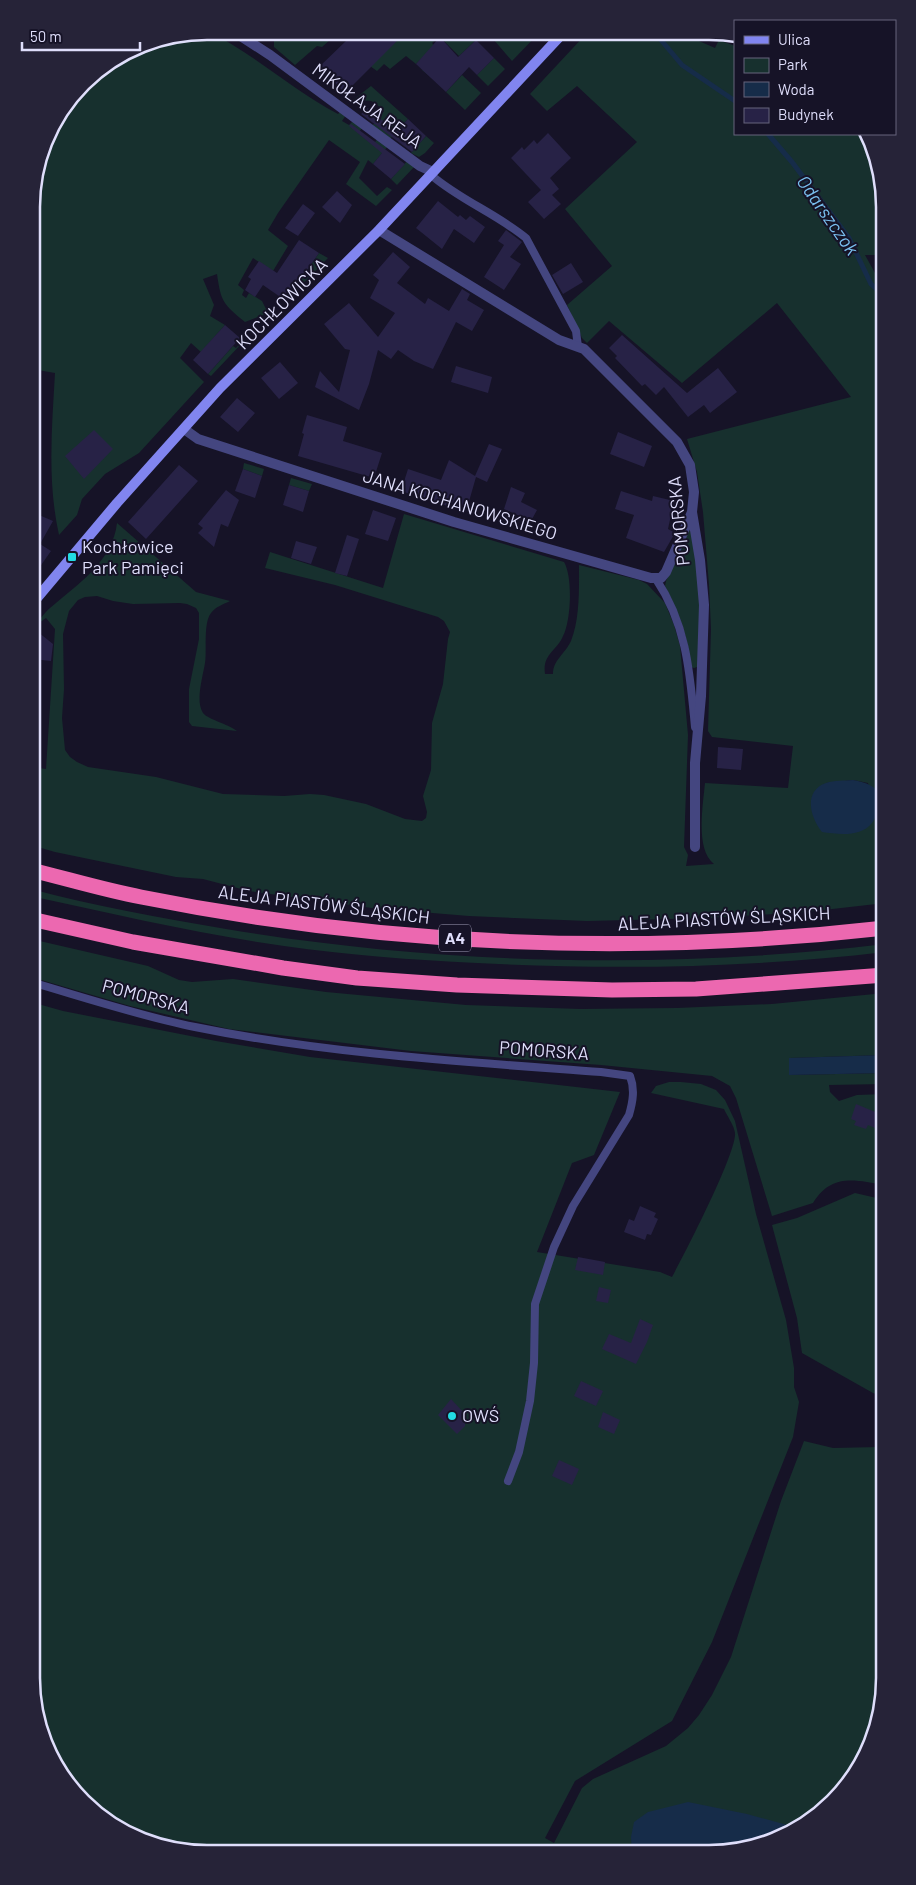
<svg xmlns="http://www.w3.org/2000/svg" width="916" height="1885" font-family="Barlow,sans-serif">
  <rect width="100%" height="100%" fill="#161327"/>
  <path fill="#17302e" fill-rule="evenodd" d="M208,31C254,54 293,90 338,114L341,111L346,115L342,121L349,125L354,120L363,127L358,133L373,145L378,138L388,146L373,164L368,160L359,178L377,196L387,187L392,190L376,206L346,184L360,162L329,140L278,213L268,230L288,246L273,271L253,258L238,285L244,290L242,295L246,298L249,293L262,301L268,313L245,322C223,304 221,302 217,274L203,279L214,305L210,316L225,325L201,352L191,343L180,358L204,382L139,453L105,474L82,499L77,515L59,535C47,481 52,427 55,373L32,369V195L49,130L91,75L140,45Z
    M279,32H339L322,47L317,46L295,65L274,47V39Z
    M406,32L475,33L472,36L476,40L459,56L439,36L432,43L439,51L428,75L422,70L428,63L422,58L416,64L406,56L390,69L384,64L377,71L370,66Z
    M488,33H539L512,61Z
    M586,34H683L715,48L719,40L735,46V134H864L875,151L885,207V255H865L885,291V903L806,912L709,918L587,921L469,916L372,908L249,891L203,879L176,877L55,852L31,845V767L46,769L55,629L46,618L32,628C38,622 44,613 50,608C77,585 113,561 117,523L196,592L230,601C224,604 215,607 211,613C203,623 207,650 205,663C203,676 195,701 203,713C207,719 228,724 237,731L192,726L189,722V689L199,639V613L196,608L187,604L180,603L133,604L113,601L97,596L85,597L78,600L69,611L63,634L64,689L62,718L65,750L70,757L77,762L88,767L156,777L223,794L284,796L310,794L324,795L366,804L405,819L422,821L426,818L427,812L423,796L431,770L432,723L443,684L448,639L450,632L444,621L438,617L335,585L265,568L270,552L383,588L404,514L564,562C573,577 571,621 563,636C557,651 542,654 545,674H553C553,660 565,654 571,641C580,618 579,589 579,565L639,580L647,584L665,603L674,625L680,646L688,735L684,847L688,855L686,866L714,864C695,850 703,805 705,783L788,788L793,746L712,737L708,731L711,629L709,585L703,512L697,472L687,439L851,397L777,303L682,383L609,321L587,343L582,338L567,305L612,266L565,209L637,142L577,86L547,111L530,94ZM853,780L868,783C873,806 884,821 856,832L826,783Z
    M494,58L505,69L488,86L477,75Z
    M462,75L481,93L465,110L446,92Z
    M371,86L408,119L390,139L372,126L384,111C375,103 370,96 358,104L353,100Z
    M426,136L434,143L425,153L419,157L411,153Z
    M408,160L415,166L397,185L391,179Z
    M319,253L328,258L286,301L304,275L307,277L311,271L308,269Z
    M243,340L244,341L211,376L208,374L233,346L236,348Z
    M244,463L264,469L262,476L243,469Z
    M291,478L312,484L309,491L289,485Z
    M692,529L701,592L700,666L694,668L691,667C689,638 678,611 665,586L666,581L689,530Z
    M31,889C95,906 161,918 226,929C443,965 666,970 885,944V952C749,968 613,970 477,963C412,960 348,955 284,946C200,934 118,915 35,897L31,896Z
    M31,939L148,966L179,980L192,982L233,979L326,992L466,1005L580,1009L677,1008L772,1004L885,993V1055L790,1058L789,1075L885,1073V1084L829,1085L830,1092L839,1101L857,1095L885,1094V1185C854,1180 832,1173 813,1203L772,1216L736,1098L730,1086L712,1076L601,1065L411,1051L229,1029L130,1006L31,977Z
    M31,1002L63,1011L216,1041L310,1057L620,1092L594,1155L572,1163L537,1252L660,1272L672,1277C684,1255 737,1152 735,1133C734,1125 727,1116 724,1109L651,1093L656,1086L669,1082H681L701,1084L716,1090L725,1100L735,1121L756,1214L786,1320L794,1368V1387L799,1402L793,1437L712,1642L672,1721L575,1781L545,1838L554,1843L582,1788L593,1779L666,1746L688,1728L699,1715L712,1695L731,1657L781,1501L804,1441L833,1448L880,1447L884,1445V1689L871,1745L848,1785L807,1824L765,1844L709,1854L184,1852L140,1840L91,1810L41,1734L31,1678Z
    M855,1193L881,1199L885,1202L884,1397L873,1393L802,1353L797,1318L772,1225L797,1218Z"/>
  <path fill="#162c49" d="M853,780C867,783 875,785 882,797C879,805 877,817 872,823C860,838 837,834 822,832C810,817 803,791 826,783C834,780 845,781 853,780Z
    M885,1055V1073L789,1075V1058Z
    M688,1802L747,1814L798,1828L765,1844L709,1854H632L631,1837L634,1822L648,1812Z"/>
  <g fill="none" stroke-linecap="round" stroke-linejoin="round">
    <path stroke="#162c49" stroke-width="5" d="M656,34L682,65L735,101
      M768,134L792,162L849,238L871,284L885,297"/>
  </g>
  <path fill="#272246" d="M350,32H393L399,39L345,93L319,67L346,41L344,39Z
    M440,37L458,57L476,40L494,58L477,75L469,67L446,92L416,64Z
    M368,108L396,132L408,119L426,136L412,152L361,114Z
    M351,124L405,164L391,179L373,164L382,153L349,126Z
    M548,133L571,158L550,178L559,189L552,195L561,204L544,219L528,202L541,190L511,158L522,147L524,150L534,140L537,144Z
    M337,191L352,205L340,223L322,207Z
    M438,201L458,217L460,215L466,220L470,216L485,227L474,243L454,229L442,249L416,228Z
    M303,204L315,213L298,236L285,228Z
    M506,230L522,242L510,257L521,264L504,290L484,277L504,245L498,241Z
    M299,240L319,253L286,301L263,285L255,297L245,290L251,279L248,277L259,261L277,273Z
    M393,252L410,267L397,283L425,304L428,298L449,311L462,289L470,294L467,300L484,310L472,331L456,322L433,369L414,361L398,350L391,359L378,350L369,384L359,410L315,387L320,371L339,392L350,350L345,349L324,324L349,303L378,337L395,313L370,298L379,280L373,275Z
    M571,263L583,282L563,294L552,275Z
    M225,325L240,338L208,374L193,360Z
    M622,335L687,393L718,368L737,392L710,413L704,405L688,417L664,387L656,395L645,384L642,386L615,358L617,356L609,348Z
    M280,362L298,383L279,399L261,378Z
    M456,366L492,377L488,393L451,382Z
    M237,398L255,413L238,432L220,417Z
    M307,415L347,427L343,441L382,453L374,478L298,456L304,434L302,433Z
    M94,430L113,449L84,479L65,456Z
    M618,432L652,446L644,467L610,454Z
    M489,444L502,449L487,482L476,477L466,512L401,491L408,469L441,480L449,460L475,476Z
    M179,465L198,481L146,539L128,522Z
    M243,469L262,476L255,498L235,491Z
    M289,485L309,491L303,512L283,505Z
    M511,487L525,493L521,502L537,510L531,521L504,509Z
    M226,490L239,500L228,527L221,524L214,547L198,533L203,528L198,524Z
    M621,491L652,501L653,496L674,501L668,529L675,533L664,552L626,538L634,515L615,509Z
    M373,510L396,518L388,541L365,534Z
    M32,512L53,521L40,544L51,551L32,578Z
    M347,535L359,539L347,576L335,573Z
    M296,541L317,547L311,564L291,558Z
    M38,632L53,644L51,661L32,659V641Z
    M718,747L743,749L741,770L717,768Z
    M856,1104L880,1114L875,1128L868,1125L866,1129L854,1125L856,1121L851,1119Z
    M640,1206L656,1213L654,1217L658,1219L651,1235L647,1234L645,1240L624,1232L629,1219L634,1221Z
    M578,1257L605,1262L603,1275L575,1270Z
    M599,1287L611,1290L608,1303L596,1301Z
    M640,1319L653,1325L647,1342L636,1364L602,1349L609,1334L631,1343Z
    M581,1381L603,1391L596,1406L574,1396Z
    M451,1399L465,1414V1426L457,1434L438,1415Z
    M603,1412L620,1420L614,1434L598,1427Z
    M559,1460L579,1469L572,1485L552,1476Z"/>
  <g fill="none" stroke-linecap="round" stroke-linejoin="round">
    <path stroke="#444680" stroke-width="8" d="M431,175C460,200 497,214 526,238L576,331L578,347
      M656,579C687,625 690,674 695,727
      M31,982C86,998 140,1016 195,1027C327,1054 467,1062 601,1072L630,1076C635,1089 633,1101 629,1115L573,1206L554,1247L535,1304L534,1363L530,1401L519,1452L508,1481"/>
    <path stroke="#444680" stroke-width="10" d="M233,31L270,55L420,166L433,172
      M379,230L559,340L584,349L677,442L690,465L694,492L692,512L700,560L704,605L701,696L695,763V847
      M184,429L198,439L454,522L651,578H661L666,572L692,512"/>
    <path stroke="#8185ef" stroke-width="10" d="M32,604L117,503L220,388L379,230L563,33"/>
    <path stroke="#ec68b0" stroke-width="15" d="M31,870C68,879 104,890 141,897C385,946 637,956 885,928
      M31,919L133,942L283,968L357,978L457,985L612,990L696,989L885,975"/>
  </g>
  <g fill="#22dce3" stroke="#161327" stroke-width="2">
    <rect x="67" y="552" width="10" height="10" rx="2.5"/>
    <circle cx="452" cy="1416" r="5"/>
  </g>
  <g text-anchor="middle" stroke-width="4" stroke-linejoin="round" paint-order="stroke">
    <rect fill="#161327" stroke="#a3a1bb" stroke-width="1" x="439" y="924.5" width="32" height="27" rx="4"/>
    <g font-size="16" font-weight="bold" fill="#dfdefb">
      <text x="455" y="944">A4</text>
    </g>
    <g font-size="18" fill="#dfdefb" stroke="#161327">
      <text transform="translate(367 106) rotate(36)" y="6">MIKOŁAJA REJA</text>
      <text transform="translate(282 304) rotate(-45)" y="6">KOCHŁOWICKA</text>
      <text transform="translate(460 505) rotate(17)" y="6">JANA KOCHANOWSKIEGO</text>
      <text transform="translate(679 521) rotate(-96)" y="6">POMORSKA</text>
      <text transform="translate(324 905) rotate(7)" y="6">ALEJA PIASTÓW ŚLĄSKICH</text>
      <text transform="translate(724 919) rotate(-3)" y="6">ALEJA PIASTÓW ŚLĄSKICH</text>
      <text transform="translate(146 997) rotate(15)" y="6">POMORSKA</text>
      <text transform="translate(544 1051) rotate(4)" y="6">POMORSKA</text>
    </g>
    <g font-size="18" fill="#dfdefb" stroke="#161327" text-anchor="start">
      <text x="82" y="553">Kochłowice<tspan x="82" dy="21">Park Pamięci</tspan></text>
      <text x="462" y="1422">OWŚ</text>
    </g>
    <g font-size="19" font-style="italic" fill="#79bfee" stroke="#161327">
      <text transform="translate(828 215) rotate(55)" y="7">Odarszczok</text>
    </g>
  </g>
  <path d="M0 0H916V1885H0ZM207 40H709A167 167 0 0 1 876 207V1678A167 167 0 0 1 709 1845H207A167 167 0 0 1 40 1678V207A167 167 0 0 1 207 40Z" fill="#262338" fill-rule="evenodd"/>
  <path fill="none" stroke="#dfdefb" stroke-width="2.5" d="M207 40H709A167 167 0 0 1 876 207V1678A167 167 0 0 1 709 1845H207A167 167 0 0 1 40 1678V207A167 167 0 0 1 207 40Z"/>
  <rect x="734" y="20" width="162" height="115" fill="#161327" stroke="#66647c"/>
  <rect x="744" y="36" width="25" height="8" fill="#8185ef" stroke="#66647c"/>
  <text x="778" y="45" font-size="15" fill="#dfdefb">Ulica</text>
  <rect x="744" y="58" width="25" height="15" fill="#17302e" stroke="#66647c"/>
  <text x="778" y="70" font-size="15" fill="#dfdefb">Park</text>
  <rect x="744" y="82" width="25" height="15" fill="#162c49" stroke="#66647c"/>
  <text x="778" y="95" font-size="15" fill="#dfdefb">Woda</text>
  <rect x="744" y="108" width="25" height="15" fill="#272246" stroke="#66647c"/>
  <text x="778" y="120" font-size="15" fill="#dfdefb">Budynek</text>
  <path d="M22 42v8h118v-8" fill="none" stroke="#dfdefb" stroke-width="2.5"/>
  <text x="30" y="42" font-size="15" fill="#dfdefb" stroke="#161327" stroke-width="4" paint-order="stroke">50 m</text>
</svg>
